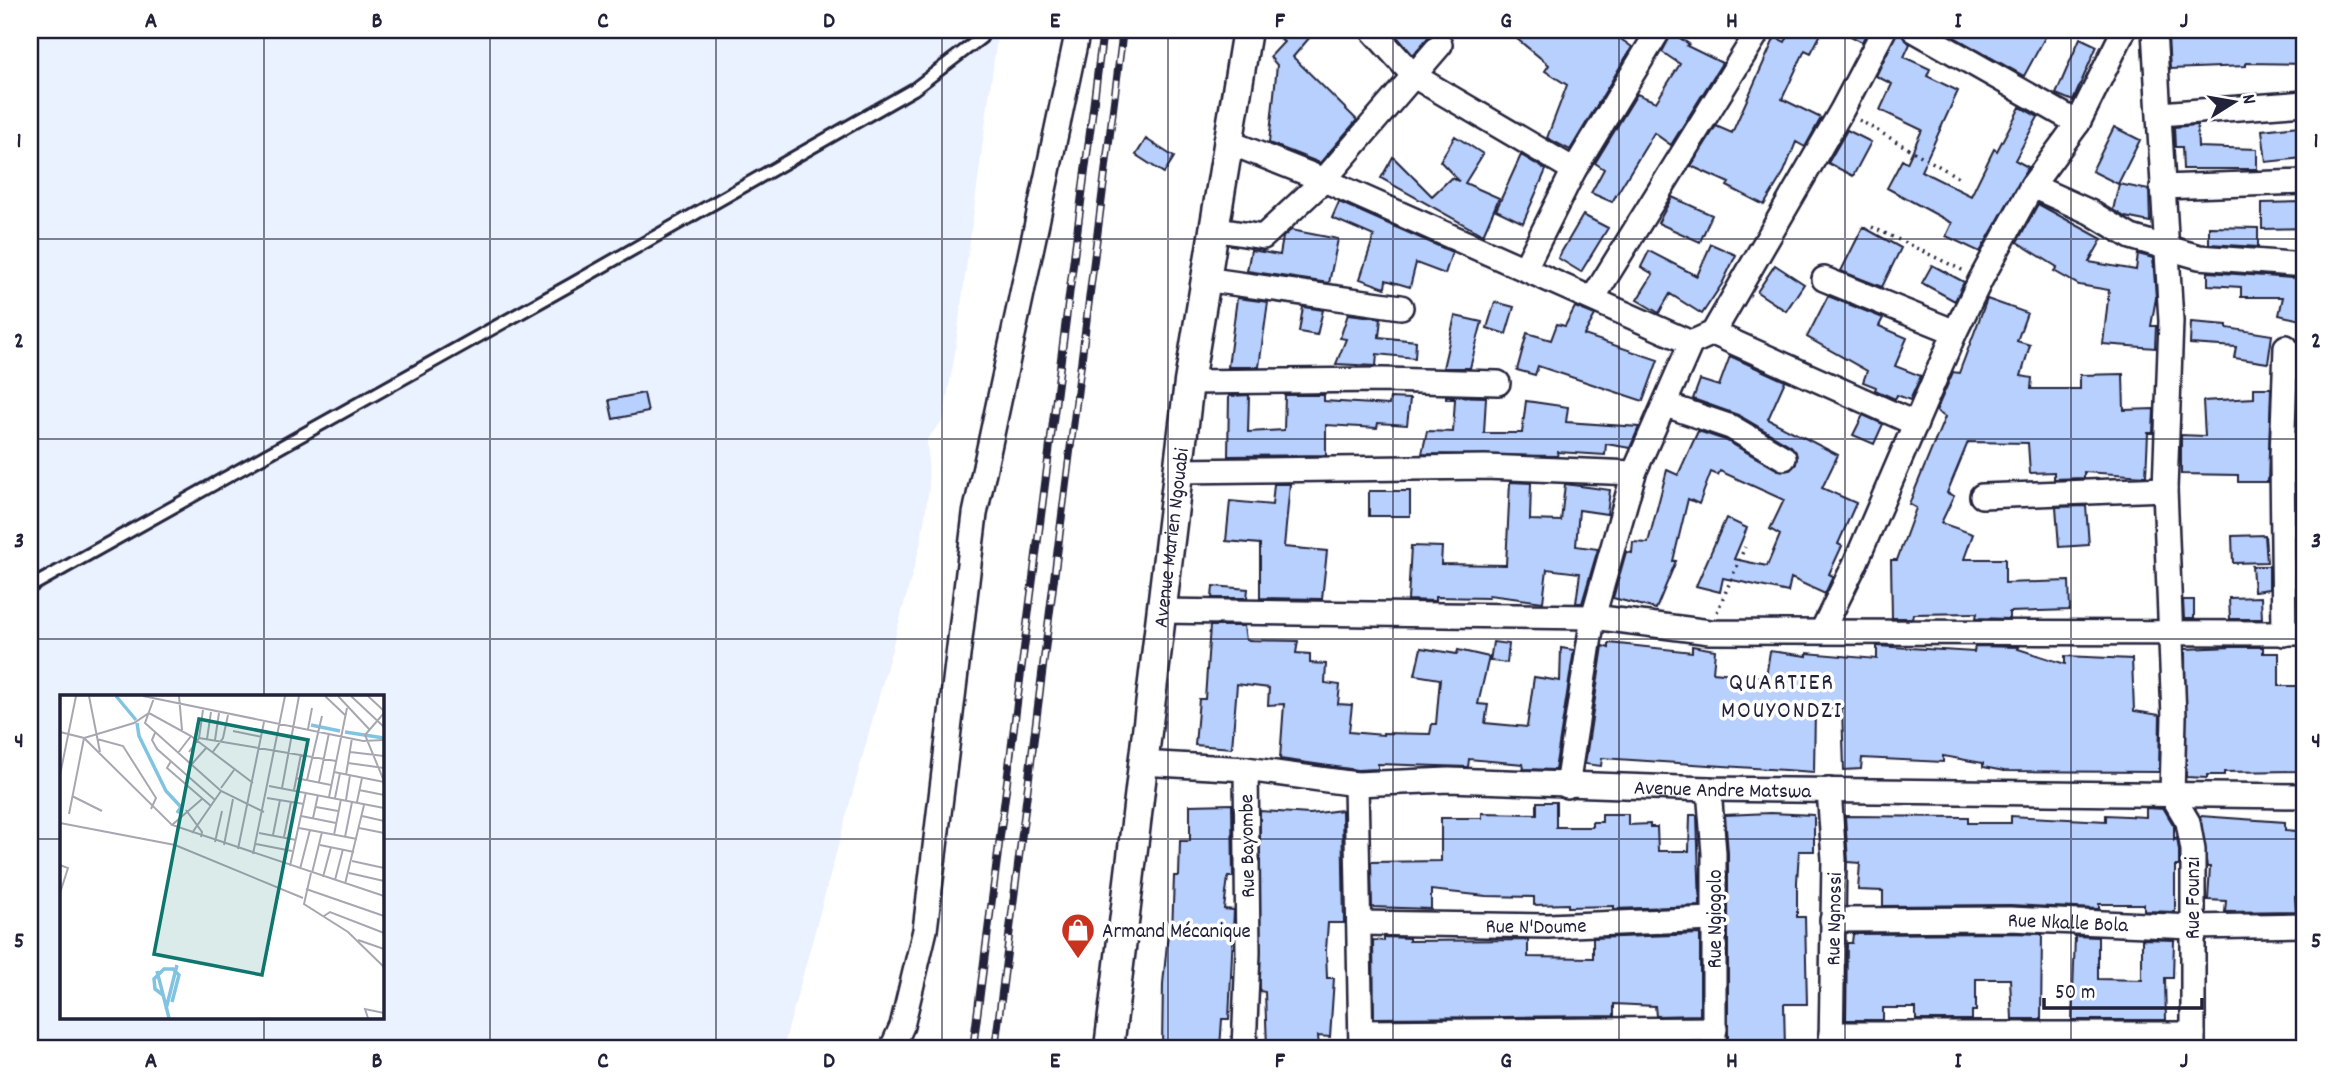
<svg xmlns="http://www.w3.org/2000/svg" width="2335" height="1078" font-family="Dekko,sans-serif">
  <rect width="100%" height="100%" fill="#fff"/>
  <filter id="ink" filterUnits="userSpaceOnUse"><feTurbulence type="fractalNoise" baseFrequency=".0143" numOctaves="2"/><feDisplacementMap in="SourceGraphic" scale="14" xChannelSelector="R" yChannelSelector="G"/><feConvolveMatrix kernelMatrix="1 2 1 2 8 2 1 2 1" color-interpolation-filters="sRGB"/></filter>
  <g filter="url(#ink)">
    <path fill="#eaf1ff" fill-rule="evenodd" d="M30,30H998L954,359L943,420L927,439L929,488L921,542L783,1048H30ZM61,696H382V1017H61Z"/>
    <path fill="#b8d0fe" stroke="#22223b" stroke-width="2" d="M1290,30H1316L1293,57L1357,120L1320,163L1269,143L1277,65L1270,57L1284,42L1281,40Z
      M1391,30H1444L1430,35L1413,55Z
      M1506,30H1608L1632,47L1570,150L1547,138L1567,85L1545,71L1549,65Z
      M1791,30H1823L1811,53L1805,50L1782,99L1821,118L1805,147L1796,142L1784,172L1764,205L1727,186L1729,183L1691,166L1716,126L1732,133L1775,37L1785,42Z
      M1839,30H1868L1862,42Z
      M1898,30L1910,44L1904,57L1930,69L1927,76L1958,91L1921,171L1971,196L1994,149L1997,151L2020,107L2038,117L2015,160L2028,167L1980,252L1946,236L1952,223L1887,188L1902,160L1907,163L1922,130L1880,110L1892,84L1876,76Z
      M1942,30H2049L2024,76Z
      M1672,33L1689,44L1687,46L1722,63L1671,145L1654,133L1612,202L1591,193L1604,169L1595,163L1637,94L1656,102L1680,64L1662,52Z
      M2262,34H2305V64L2246,63V66L2170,69L2168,37H2262Z
      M2080,38L2097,46L2073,101L2056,94Z
      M2197,125L2198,147L2257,149V169H2183L2182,147H2175L2174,127Z
      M2299,126L2302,158L2266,162L2262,130Z
      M2114,127L2140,140L2118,184L2092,171Z
      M1847,130L1871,142L1853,176L1828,163Z
      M1455,136L1483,154L1465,183L1499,198L1483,235L1381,178L1393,157L1432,196L1451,178L1459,181L1440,161Z
      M1146,139L1174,157L1164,173L1136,155Z
      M1521,155L1546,170L1523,223L1496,210Z
      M2119,184L2149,190L2150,222L2125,217L2113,210Z
      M1672,197L1712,215L1700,242L1658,223Z
      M1339,202L1452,252L1445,274L1416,263L1410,287L1386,280L1385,288L1360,279L1374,236L1332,218Z
      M2304,202L2305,228L2262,229V203Z
      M2038,204L2102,239L2089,262L2136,270L2138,254L2153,258L2156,298L2151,326H2156L2155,348L2103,344L2109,290L2079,285L2054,271L2057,267L2017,242Z
      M1583,215L1608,228L1581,272L1558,258Z
      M1863,227L1901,248L1882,287L1841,271Z
      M2209,227L2258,228V247L2209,244Z
      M1291,230L1338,239L1329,283L1247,271L1251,250L1280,255L1283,237Z
      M1711,244L1736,255L1722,284L1702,314L1670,294L1659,313L1637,300L1653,274L1641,267L1649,251L1697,276Z
      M1775,265L1804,284L1786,311L1757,292Z
      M1932,265L1964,282L1955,301L1922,283Z
      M2208,272L2305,279V321L2279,315L2283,297H2241V287L2208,285Z
      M1828,296L1883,318L1879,326L1907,338L1895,366L1921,376L1910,400L1897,395L1895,399L1875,390L1876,387L1863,382L1867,371L1807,337Z
      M1237,298L1268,302L1259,367H1228Z
      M1987,299L2027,313L2017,341L2030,345L2021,376L2032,378L2031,389H2080V375L2123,374L2124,410L2154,409L2153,433H2148L2146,476L2084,472V478L2054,479V472L2030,473L2028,443L1968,442L1947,493L1954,496L1941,523L1973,534L1964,559H2005V583L2069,581L2070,610L2009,612V619L1976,618L1977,613L1913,614L1912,618H1892L1891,560H1897L1916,508L1909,504L1945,417L1936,411L1953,372L1959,373Z
      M1495,302L1514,307L1506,334L1487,328Z
      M1303,307L1323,310L1317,335L1299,332Z
      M1575,307L1595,315L1584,335L1658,360L1643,401L1538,366L1535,375L1517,370L1527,333L1551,340L1557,324L1565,326Z
      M1348,314L1381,318L1379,337L1416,341L1415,358L1377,354L1376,366L1336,364L1346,339L1340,338Z
      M1455,316L1482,322L1470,368H1443Z
      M2191,322L2227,325V328L2272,335L2268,363L2234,358L2236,347L2190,344Z
      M1730,356L1785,381L1768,419L1838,455L1822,488L1856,503L1838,544L1842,546L1829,574L1833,576L1825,594L1791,578L1788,592L1723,578L1720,592L1696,586L1726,518L1747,528L1734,559L1767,566L1780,535L1770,529L1784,500L1720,471L1718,475L1711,472L1699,504L1688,499L1673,561H1676L1656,609L1613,598L1626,552L1632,553L1633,542L1648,543L1667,470L1678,475L1698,431L1725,440L1778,470H1790L1796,464V452L1791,446L1738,415L1693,399L1700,380L1719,386Z
      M2254,388H2271L2268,482H2238V475L2181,474V435L2205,436L2203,401L2254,398Z
      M644,393L648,412L613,419L609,400Z
      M1249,395L1248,432L1284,430L1285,395H1324V401L1389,405L1390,398L1410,399L1407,425L1378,423L1377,428L1326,425V455L1228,456L1229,396Z
      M1446,396L1486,397L1484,433H1522L1526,401L1568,407L1566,422L1639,427L1630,448L1606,444L1605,455L1558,452L1557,456L1422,454L1427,431L1453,432L1455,399H1446Z
      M1863,415L1883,424L1874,444L1853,435Z
      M2305,422V449L2296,450L2297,423Z
      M1510,482L1531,483L1530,520L1561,521L1565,484L1610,490L1607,514L1579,510L1576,546L1598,549L1582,603H1576L1580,573L1547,569L1543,602L1489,595L1488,598L1435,597V601L1408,600L1411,546L1442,547L1441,564L1506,565Z
      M1274,484H1290L1284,547L1327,551L1322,599L1260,598V544L1226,541L1230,501L1272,505Z
      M1369,491H1410V516H1369Z
      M2086,506L2089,545L2059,547L2056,507Z
      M2265,535L2267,562L2233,563L2232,536Z
      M2297,565H2305V586L2297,587Z
      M2252,566H2269V589L2254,591Z
      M1213,586L1248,589L1247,598H1212Z
      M2261,597L2262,619H2230L2229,598Z
      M2183,600H2194V619H2184Z
      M1210,626H1244L1246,640L1298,641L1296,653L1310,654V663L1326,664L1325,683L1340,685L1338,704L1352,705L1349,732L1383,735V733L1430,734L1432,724H1436L1440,679L1415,675L1421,648L1457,654L1458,650L1489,657L1478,704L1488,705L1485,723L1527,727L1534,677L1560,681L1561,648L1574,650L1555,770L1524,769L1523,764L1469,759L1468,767L1378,764V769L1357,770L1280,759L1284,704L1268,705L1269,688L1237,684L1232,748L1195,745L1199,699H1205Z
      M1493,642L1509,644L1507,663L1490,661Z
      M1609,643L1692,652V646L1715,650L1713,672L1766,677L1770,651L1807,656V653L1877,659V646L1974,652L1975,646L2019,647L2018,649L2065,664V656L2132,659L2134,711L2160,715L2159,772L2004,771L1983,767V763L1943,756V762L1862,758L1861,769L1844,770L1842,708L1815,709L1814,772L1602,758L1601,766L1585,764L1603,646L1609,648Z
      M2232,647H2263V653H2279V686H2305V771L2224,772V775H2207V778L2186,777L2185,649Z
      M1537,802H1556V827H1592V822H1602V814H1628V825L1650,824V827H1657L1658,851H1689L1690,815H1697L1700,906L1614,909V906L1568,907V904L1534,905V897L1486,896L1431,890V909L1372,907L1371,862L1441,861V818H1482V813L1537,814Z
      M1232,804L1233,877H1228L1224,909L1234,910L1229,1019H1222L1220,1048L1162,1045L1163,984L1168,933H1172L1174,876H1179L1180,841H1190V805Z
      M2146,808L2164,809L2174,826V840L2177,837L2179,851V866H2175V912L2144,911V904H2099V909L2010,905L1883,906V891L1858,890L1860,863L1848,862L1845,816L1968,817V823H2011V816L2106,821V815L2146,817Z
      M1342,810L1344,923H1328L1326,950L1327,978H1334L1330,1037L1318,1036L1319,1048H1267L1265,992L1260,991V811L1310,814Z
      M1770,813L1814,815V851H1799L1797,882V917H1805L1807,1004H1784L1785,1048H1728V853L1725,815Z
      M2200,816L2285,822V830L2297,831V841H2305V865L2304,898L2295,897L2296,911L2225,912L2226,901L2208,900L2210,867H2207Z
      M2010,933L2042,934L2041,1019H2012L2010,979H1976V1011H1972V1020H1916V1008H1883V1020H1846L1847,943H1852L1853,934Z
      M1700,934V1015L1656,1016L1655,1006L1614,1004V1016L1374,1018L1373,940L1384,941V937L1409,938V941L1528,940V957L1593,958V938Z
      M2075,936L2098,937V979L2142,980V939L2174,940L2173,978H2165L2166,1020H2072Z
      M1666,1043H1700V1048H1666Z
      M1442,1045H1501V1048H1442Z"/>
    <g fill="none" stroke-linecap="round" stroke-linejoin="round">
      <g stroke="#22223b" stroke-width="16">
        <path id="service" d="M30,587L572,284L914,89L981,38L986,30"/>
      </g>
      <g stroke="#22223b" stroke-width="28">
        <g id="minor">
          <path d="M1372,30L1414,76L1574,170"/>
          <path d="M1914,30L2078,123"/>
          <path d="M2154,30L2171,321L2165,489L2174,717L2172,795L2188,822L2193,850V1048"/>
          <path d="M2160,114L2305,103"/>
          <path d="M1226,141L1324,180L1691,343"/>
          <path d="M2032,186L2090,212L2131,237L2168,248L2199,257L2305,265"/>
          <path d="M2162,187L2305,182"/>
          <path d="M1212,229L1263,237L1324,180L1440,45"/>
          <path d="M1525,268L1574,170L1659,30"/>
          <path d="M1204,279L1401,307"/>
          <path d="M1824,279L1955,332"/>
          <path d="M1593,298L1759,30"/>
          <path d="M1713,333L1916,424"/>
          <path d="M1189,382L1383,380L1498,383"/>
          <path d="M1666,405L1731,427L1784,458"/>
          <path d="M1177,471L1485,467L1634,473"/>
          <path d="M1982,496L2165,489"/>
          <path d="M1161,611L1593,617L1710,632L2305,633"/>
          <path d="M1822,631L1855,564L1955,332L1981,279L2032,186L2078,123L2124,30"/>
          <path d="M2284,634L2282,457L2286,347"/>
          <path id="s1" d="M1141,763L1246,769L1356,784L1449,780L1709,789L2305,796"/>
          <path d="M1356,784L1361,1048"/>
          <path d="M1567,786L1593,617L1634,473L1691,343L1713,333L1842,110L1884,30"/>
          <path d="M1709,789L1714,853V1048"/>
          <path d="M1829,790L1834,859L1831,1048"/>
          <path id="s2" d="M1832,920L2010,919L2192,927L2305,925"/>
          <path id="s3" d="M1359,923L1548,926L1713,919"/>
          <path d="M1361,1032L1715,1029"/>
          <path d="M1831,1034H2193"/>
          <path d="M892,1048L902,1026L925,930L975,514L1078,30"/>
          <path d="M1244,1048L1248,953L1246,769"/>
        </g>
      </g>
      <g stroke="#22223b" stroke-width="33">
        <g id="tertiary">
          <path id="s4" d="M1109,1048L1189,382L1247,30"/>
        </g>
      </g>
      <path stroke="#22223b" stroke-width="3.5" stroke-dasharray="2 5" stroke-linecap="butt" d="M1859,120L1961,179
        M1872,227L1964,271
        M1717,612L1745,547"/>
      <use href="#service" stroke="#fff" stroke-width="10"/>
      <use href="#minor" stroke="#fff" stroke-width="23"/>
      <use href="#tertiary" stroke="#fff" stroke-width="28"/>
      <g stroke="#22223b" stroke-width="8">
        <path id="rail" d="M973,1048L1103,30
          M995,1048L1123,30"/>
      </g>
      <use href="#rail" stroke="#fff" stroke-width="5" stroke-dasharray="16" stroke-linecap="butt"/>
    </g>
  </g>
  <path fill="none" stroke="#22223b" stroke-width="2" stroke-opacity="0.55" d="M264,30V696M490,30V1048M716,30V1048M942,30V1048M1168,30V1048M1393,30V1048M1619,30V1048M1845,30V1048M2071,30V1048M30,239H2305M30,439H2305M30,639H2305M30,839H61M382,839H2305M264,1017V1048"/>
  <defs>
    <g id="shop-pin" transform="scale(1.75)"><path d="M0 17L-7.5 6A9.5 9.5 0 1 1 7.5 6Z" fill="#c8321e" stroke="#fff"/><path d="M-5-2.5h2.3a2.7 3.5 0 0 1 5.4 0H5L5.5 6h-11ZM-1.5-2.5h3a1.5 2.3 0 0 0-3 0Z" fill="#fff"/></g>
  </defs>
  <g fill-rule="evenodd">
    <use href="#shop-pin" x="1078" y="930"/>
  </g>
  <g text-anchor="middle" stroke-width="7" stroke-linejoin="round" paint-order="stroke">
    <g font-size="21" fill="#22223b" stroke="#fff">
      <text dy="7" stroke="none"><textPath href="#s4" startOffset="514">Avenue Marien Ngouabi</textPath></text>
      <text dy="7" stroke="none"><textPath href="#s1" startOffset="583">Avenue Andre Matswa</textPath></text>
      <text transform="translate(1246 846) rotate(-91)" y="7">Rue Bayombe</text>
      <text transform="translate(2192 898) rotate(-90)" y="7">Rue Founzi</text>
      <text transform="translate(1714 919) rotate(-90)" y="7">Rue Ngiogolo</text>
      <text transform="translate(1833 919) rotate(-89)" y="7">Rue Ngnossi</text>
      <text dy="7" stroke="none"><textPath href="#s2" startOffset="236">Rue Nkalle Bola</textPath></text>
      <text dy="7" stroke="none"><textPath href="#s3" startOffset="177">Rue N'Doume</textPath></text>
    </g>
    <g font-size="21" fill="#22223b" stroke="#fff" text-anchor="start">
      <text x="1102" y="937">Armand Mécanique</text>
    </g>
    <g font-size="24" letter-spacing="2" fill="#22223b" stroke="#fff">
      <text x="1782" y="689">QUARTIER<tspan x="1782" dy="28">MOUYONDZI</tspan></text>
    </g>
  </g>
  <g transform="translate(60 695)">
    <rect width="324" height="324" fill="#fff"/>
    <path fill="none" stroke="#81c4e1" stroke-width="3.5" d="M56,1L76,25M77,28L79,41L106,96L121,112L117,118M251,30L280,36M285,37L324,43M97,276L109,323M103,300L95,294L94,284L104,274H113L119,280L112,307M106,314L117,270"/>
    <path fill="none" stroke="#a7a7b1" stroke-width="2" d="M29,1L40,57M83,1L303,46L324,45M119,1L122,35M265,1L285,20M278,1L309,34M291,1L324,32M308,1L324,16M94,3L85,28L161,96L204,117M324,18L305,40L324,86M248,34L252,13M173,36L202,42M0,37L24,43L112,130L324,201M95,38L92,45L97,54L155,105M139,43L276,66M37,44L63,51L96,103L91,114M147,44L151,17M155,45L159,18M129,57L139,43L143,15M290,57L324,61M118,58L131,41M152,58L163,43L168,20M111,66L107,73L151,111M288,68L324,73M132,69L147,52M274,77L324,87M0,80L16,1M286,80L292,43M236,83L271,90M247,85L262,21M259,87L269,38M209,91L324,113M161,93L174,75M222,93L239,1M234,95L241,59M299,95L324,100M12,101L42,116M269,102L287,13M207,103L244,109M275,103L280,78M286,105L290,80M297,107L302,83M256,112L278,116M126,115L142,137L141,142M9,119L24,43L74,28L89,18L131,41L193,88M241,121L276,128M302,121L324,126M253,123L258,100M0,128L115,150L243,203M112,130L142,104M239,133L297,144M299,133L324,138M132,138L161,96M199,138L236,145M213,140L220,105M274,140L281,104M224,142L231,107M285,142L292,107M155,147L162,116M196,149L232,156M164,150L173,104M260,150L294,157M178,154L204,27M193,159L225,1M292,166L324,173M0,170L8,173L0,198M230,171L246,97M240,174L250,135M251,178L244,209L288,237L324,272M252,178L262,137M289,178L324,186M263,182L271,152M275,185L283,154M285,189L304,110M246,194L324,221M264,221L270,217L324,238M298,245L324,254M308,323L305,314L324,318"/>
    <path fill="#0f766e" fill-opacity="0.15" stroke="#0f766e" stroke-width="3.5" d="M139,24L248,45L202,280L94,259Z"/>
    <rect width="324" height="324" fill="none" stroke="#22223b" stroke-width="3.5"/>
  </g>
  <rect width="2335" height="1078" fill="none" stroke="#fff" stroke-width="77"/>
  <g transform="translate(2234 102) rotate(79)" stroke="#ffffff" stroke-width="5" paint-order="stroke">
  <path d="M0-5L12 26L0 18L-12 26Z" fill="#22223b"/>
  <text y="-10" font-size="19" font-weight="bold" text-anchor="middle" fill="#22223b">N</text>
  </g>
  <path d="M2044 998v10h158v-10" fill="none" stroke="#22223b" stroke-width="3.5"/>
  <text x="2055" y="998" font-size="21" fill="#22223b" stroke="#ffffff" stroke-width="5" paint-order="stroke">50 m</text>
  <rect x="38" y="38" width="2258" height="1002" fill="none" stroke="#22223b" stroke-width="2.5"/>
  <g font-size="23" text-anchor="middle" font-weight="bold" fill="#22223b">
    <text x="151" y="27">A</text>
    <text x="377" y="27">B</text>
    <text x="603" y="27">C</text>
    <text x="829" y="27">D</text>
    <text x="1055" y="27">E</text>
    <text x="1280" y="27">F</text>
    <text x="1506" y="27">G</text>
    <text x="1732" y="27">H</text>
    <text x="1958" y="27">I</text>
    <text x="2184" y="27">J</text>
    <text x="19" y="147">1</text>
    <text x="2316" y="147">1</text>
    <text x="19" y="347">2</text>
    <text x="2316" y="347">2</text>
    <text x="19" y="547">3</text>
    <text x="2316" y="547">3</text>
    <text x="19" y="747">4</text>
    <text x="2316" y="747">4</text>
    <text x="19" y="947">5</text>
    <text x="2316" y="947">5</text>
    <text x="151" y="1067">A</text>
    <text x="377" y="1067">B</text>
    <text x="603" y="1067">C</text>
    <text x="829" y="1067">D</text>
    <text x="1055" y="1067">E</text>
    <text x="1280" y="1067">F</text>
    <text x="1506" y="1067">G</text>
    <text x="1732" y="1067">H</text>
    <text x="1958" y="1067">I</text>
    <text x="2184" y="1067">J</text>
  </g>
</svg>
